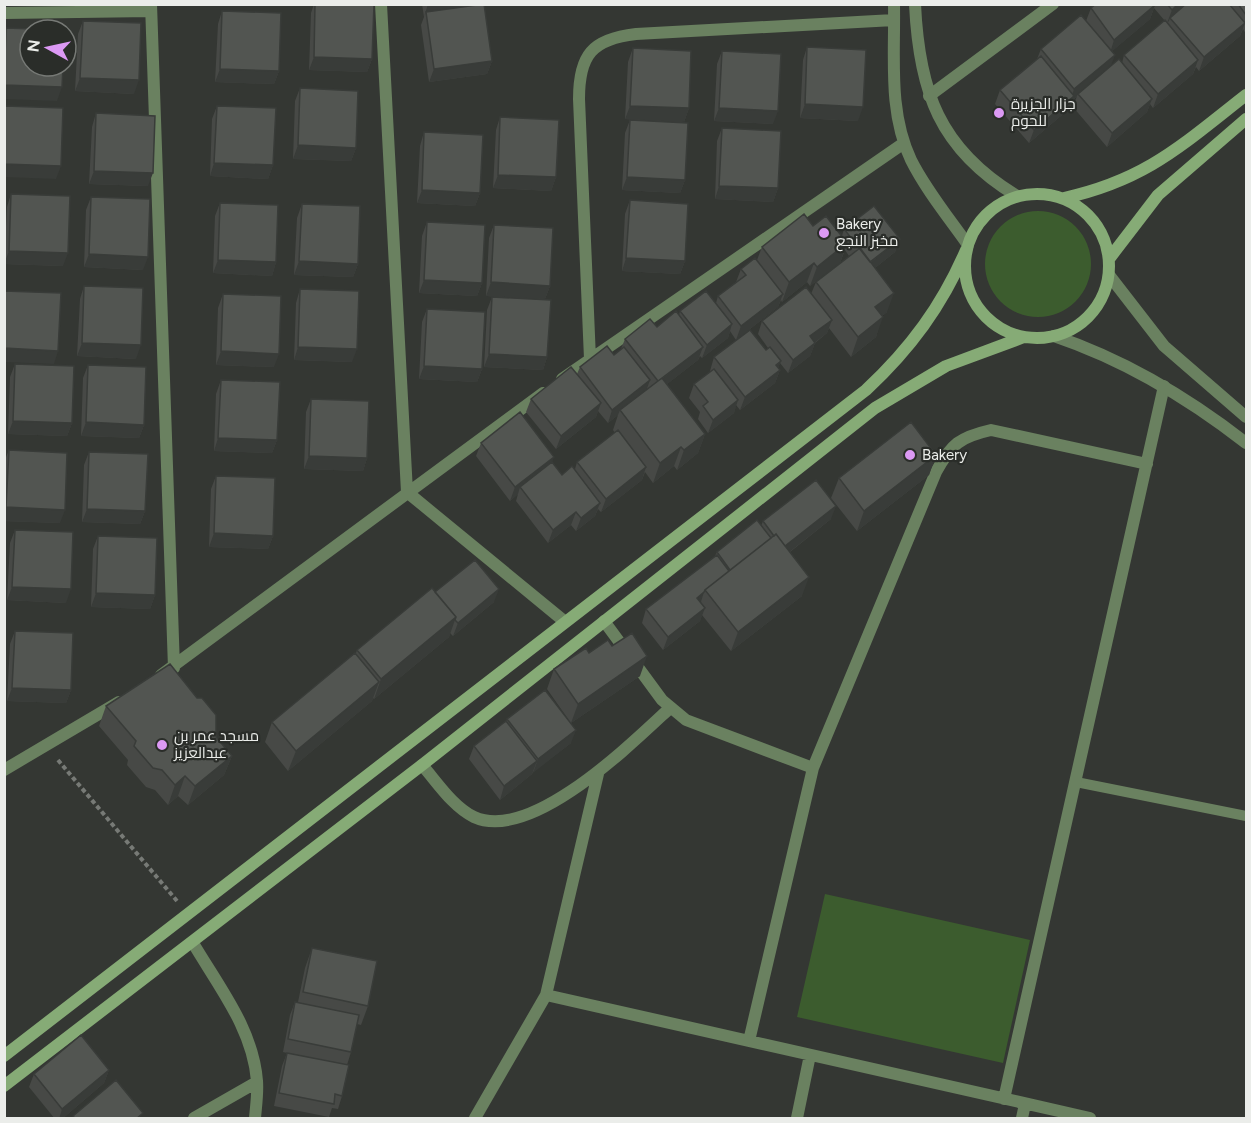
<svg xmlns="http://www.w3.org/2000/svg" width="1251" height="1123" font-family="Figtree,Cairo,sans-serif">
  <rect width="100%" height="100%" fill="#343733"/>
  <path fill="#3c5c2e" d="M985 264a53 53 0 1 1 106 0a53 53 0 1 1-106 0Z
    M825,894L1030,940L1003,1063L797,1017Z"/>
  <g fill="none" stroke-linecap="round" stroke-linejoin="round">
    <path stroke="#777a76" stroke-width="4" stroke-dasharray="4.5 3" stroke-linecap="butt" d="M58,760L177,901"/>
    <path stroke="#6a8160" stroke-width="10" d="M1076,782L1246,816"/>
    <path stroke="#6a8160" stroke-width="12" d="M151,4L174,668
      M381,4L407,492L564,621
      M894,4C895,57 888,112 911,160C926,190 949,218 968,245
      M915,4C919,91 939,149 1017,196
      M4,13L151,11
      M590,359L579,99C579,55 592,39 636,34L894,20
      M562,379L904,143
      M604,621L662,700L686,720L813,768
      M161,675L543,393
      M422,765C437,782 453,807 474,817C531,843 631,744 670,708
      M4,770L119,702
      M193,943C219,987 253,1029 257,1081C258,1093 256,1106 255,1118
      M546,995L1090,1118
      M749,1041L813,768L936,472C951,444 960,437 991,430L1147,464
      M1004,1099L1164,386
      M194,1118L257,1082
      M475,1118L546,995L598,774
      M797,1118L810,1055
      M1022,1118L1025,1104"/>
    <path stroke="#6a8160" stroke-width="12" d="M929,96L1053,4
      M1109,275L1164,346L1246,417
      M1054,336C1125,360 1187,397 1246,443"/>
    <path stroke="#86ab76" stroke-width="12" d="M965 266a72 72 0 1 1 144 0a72 72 0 1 1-144 0Z
      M1064,198C1146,180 1182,145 1246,95
      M1109,259L1158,195L1246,119
      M4,1056L866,390C910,349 942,306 966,250
      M4,1086L422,765L875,408L946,366L1024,337"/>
  </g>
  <path fill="#474946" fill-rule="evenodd" d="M314,4H374L372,59L367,72L309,70L311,13Z
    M422,4H484L492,61L487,74L429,82L421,25L424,17Z
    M1096,4H1246V34L1243,29L1240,36L1199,71L1196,67L1193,74L1153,108L1150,104L1147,112L1107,147L1073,107L1077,96L1073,100L1069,109L1029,143L995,104L1000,90L1037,59L1041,49L1086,21L1091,8ZM1154,8L1165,21L1124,55L1122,63L1111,66L1112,51L1150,19Z
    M222,11L279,71L274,84L215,82L218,24Z
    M83,21L134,94L75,91L78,34Z
    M807,47L858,121L800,118L803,60Z
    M633,48L689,108L684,122L625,119L628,62Z
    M722,51L773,124L714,121L717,64Z
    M300,88L356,148L351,161L293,159L295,101Z
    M217,106L273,165L268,179L210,176L212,119Z
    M96,113L148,186L89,184L92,127Z
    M500,117L556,177L551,191L493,188L496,130Z
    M630,120L685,180L680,193L622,190L625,133Z
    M722,128L778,188L773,202L715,199L717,141Z
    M424,132L480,193L475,206L417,203L420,146Z
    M11,194L63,266L4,264L7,207Z
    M91,197L143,270L84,267L86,210Z
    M630,200L685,261L680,274L622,271L625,214Z
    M220,203L276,262L272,276L213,273L215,216Z
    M302,204L358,264L353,277L294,275L297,218Z
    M427,222L482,283L477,296L419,293L422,236Z
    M494,225L550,286L545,299L486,296L489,238Z
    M813,226L842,236L844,229L900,239L895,252L875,268L887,312L882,316L876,337L851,357L829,328L827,333L815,343L810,356L788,373L780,363L778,368L780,370L775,383L740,410L736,405L734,413L708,433L698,419L700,412L689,398L694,384L710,372V371L714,357L766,350L768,348L758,334L762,321L811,294L816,282L849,256L845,250L840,263L810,286L807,282L782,302L781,300L778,307L736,340L730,331L728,338L702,358L700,356L698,360L667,384L705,434L698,453L677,470L674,466L653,483L645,472L642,480L601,512L598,509L595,516L576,531L571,525L548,543L516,501L518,494L510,501L476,456L481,443L552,462L562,475L575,469L577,462L615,433L613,430L618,415L608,423L598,411L596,417L556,449L526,412L531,399L577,374L580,367L614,355L621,349L625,339L657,327L679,315L680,311L716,303L718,296L736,282L741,269L757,260L762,247Z
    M84,286L136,359L77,356L80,299Z
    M300,289L352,362L294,360L296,303Z
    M223,294L274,367L216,365L218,308Z
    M492,297L547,357L543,370L484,367L487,310Z
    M427,309L482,369L477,382L419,379L422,322Z
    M15,364L72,423L67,436L8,434L10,377Z
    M88,365L144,425L139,438L81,436L83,378Z
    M221,380L277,440L272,453L214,451L216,394Z
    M311,399L367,458L363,471L304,469L306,412Z
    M9,450L60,523L4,521V462Z
    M89,452L145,511L140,524L82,522L84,465Z
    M936,455L929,475L857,531L831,498L839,478Z
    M216,476L273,536L268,549L209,547L211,489Z
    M831,519L790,552L802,596L731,651L702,615L700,621L663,650L642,623L646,609L715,556L717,552L761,526L763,521Z
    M15,530L66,603L7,600L10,543Z
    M98,536L155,595L150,609L91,607L93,549Z
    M435,592L494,602L453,636L450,633L449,637L374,699L373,698L372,701L288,771L265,742L272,722L356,653L357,650Z
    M15,631L71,690L66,703L7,701L10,644Z
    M612,646L640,676L571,723V743L533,772L532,774L500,800L469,759L474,746L506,722L507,719H568L547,689L554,669L589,653Z
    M197,698L216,737L232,756L224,775L188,805L178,796L168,805L155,790L146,787L127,765L128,760L99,726L106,706Z
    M312,948L368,1006L361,1025L357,1024L351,1052L347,1065L342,1096L338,1109L332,1108L329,1117L274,1106L282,1066L287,1053L283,1052L290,1015L295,1002H298L305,968Z
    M109,1070L104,1083L62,1119H55L29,1087L34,1074Z"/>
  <path fill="#393c39" d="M428,4H484L426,12L424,17Z
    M1178,4H1188L1170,18L1169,21L1167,23L1172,10Z
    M1155,5L1150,19L1110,53L1114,40Z
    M1245,23L1240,36L1199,71L1204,57Z
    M1115,55L1110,68L1078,94L1077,96L1073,100L1069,109L1029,143L1034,130L1071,99L1074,89Z
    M314,57L372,59L367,72L309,70Z
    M1198,60L1193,74L1153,108L1158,94Z
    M492,61L487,74L429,82L434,69Z
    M220,69L279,71L274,84L215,82Z
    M80,78L139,80L134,94L75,91Z
    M4,85L62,87L57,101L4,99Z
    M1152,99L1147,112L1107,147L1112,133Z
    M805,104L863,107L858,121L800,118Z
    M630,106L689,108L684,122L625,119Z
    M719,108L778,111L773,124L714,121Z
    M298,145L356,148L351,161L293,159Z
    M214,163L273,165L268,179L210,176Z
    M4,164L61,166L56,179L4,177Z
    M94,171L153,173L148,186L89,184Z
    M498,175L556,177L551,191L493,188Z
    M627,177L685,180L680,193L622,190Z
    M719,186L778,188L773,202L715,199Z
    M422,190L480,193L475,206L417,203Z
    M900,239L895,252L865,276L870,263Z
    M847,243L840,263L810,286L817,267Z
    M9,251L68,253L63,266L4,264Z
    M89,254L148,257L143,270L84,267Z
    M626,258L685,261L680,274L622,271Z
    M218,260L276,262L272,276L213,273Z
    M299,261L358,264L353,277L294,275Z
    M814,263L807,282L782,302L789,282Z
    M424,280L482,283L477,296L419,293Z
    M491,282L550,286L545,299L486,296Z
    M894,293L887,312L868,327L875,307Z
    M783,294L778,307L736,340L741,326Z
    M883,317L876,337L851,357L858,337Z
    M832,320L827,333L805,350L810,336Z
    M732,324L728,338L702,358L707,345Z
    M82,343L141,345L136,359L77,356Z
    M815,343L810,356L788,373L793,360Z
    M298,347L357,349L352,362L294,360Z
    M703,347L698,360L653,395L658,382Z
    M4,348L58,351L54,364L4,362Z
    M221,351L279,354L274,367L216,365Z
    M489,354L547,357L543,370L484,367Z
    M781,361L776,373L780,370L775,383L740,410L745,397Z
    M424,366L482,369L477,382L419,379Z
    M650,380L645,394L620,410L618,415L608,423L612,410Z
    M738,400L734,413L708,433L713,420Z
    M601,403L596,417L556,449L561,436Z
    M13,421L72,423L67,436L8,434Z
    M86,422L144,425L139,438L81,436Z
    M705,434L698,453L677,470L684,450Z
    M218,438L277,440L272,453L214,451Z
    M681,447L674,466L653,483L660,463Z
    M936,455L929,475L857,531L864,511Z
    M309,456L367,458L363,471L304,469Z
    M554,457L549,470L520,487L518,494L510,501L515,487Z
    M646,467L642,480L601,512L606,499Z
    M600,503L595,516L576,531L581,518Z
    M836,506L831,519L778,561L783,547Z
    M6,507L65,510L60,523L4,521V513Z
    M87,509L145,511L140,524L82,522Z
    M576,512L571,525L548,543L553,530Z
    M214,533L273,536L268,549L209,547Z
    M809,577L802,596L731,651L738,632Z
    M12,587L71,589L66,603L7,600Z
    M499,589L494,602L453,636L458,623Z
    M704,592L700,605L697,598Z
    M96,593L155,595L150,609L91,607Z
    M705,608L700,621L663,650L668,637Z
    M456,617L449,637L374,699L381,679Z
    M647,656L640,676L571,723L578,704Z
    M379,682L372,701L288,771L296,751Z
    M12,688L71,690L66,703L7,701Z
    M576,730L571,743L533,773L538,759Z
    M232,756L224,775L188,805L195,786Z
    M537,761L532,774L500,800L504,786Z
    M185,776L178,796L168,805L175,785Z
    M109,1070L104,1083L62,1119H59L62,1109Z"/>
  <path fill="#525551" stroke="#393c39" stroke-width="1.5" d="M315,4H374L372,59L314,57Z
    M484,4L492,61L434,69L426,12Z
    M1096,4H1154L1155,5L1114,40L1091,8Z
    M1167,4H1178L1172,10Z
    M1186,4H1229L1245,23L1204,57L1170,18Z
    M1238,4H1246V15Z
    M222,11L281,13L279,71L220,69Z
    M1081,15L1115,55L1074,89L1041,49Z
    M1165,20L1198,60L1158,94L1124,55Z
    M83,21L141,23L139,80L80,78Z
    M6,28L61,30H30V66H63L62,87L4,85Z
    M807,47L866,50L863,107L805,104Z
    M633,48L691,51L689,108L630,106Z
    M722,51L781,54L778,111L719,108Z
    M1041,56L1074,96L1034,130L1000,90Z
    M1119,59L1152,99L1112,133L1078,94Z
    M300,88L358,91L356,148L298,145Z
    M5,106L63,108L61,166L4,164Z
    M217,106L276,108L273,165L214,163Z
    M96,113L155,116L153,173L94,171Z
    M500,117L559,120L556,177L498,175Z
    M630,120L688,123L685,180L627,177Z
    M722,128L781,131L778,188L719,186Z
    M424,132L483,135L480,193L422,190Z
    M11,194L70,196L68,253L9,251Z
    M91,197L150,199L148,257L89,254Z
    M630,200L688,204L685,261L626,258Z
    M220,203L278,205L276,262L218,260Z
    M302,204L360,206L358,264L299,261Z
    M874,206L900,239L870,262L844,229Z
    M804,214L813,226L826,216L847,243L817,267L814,263L789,282L762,247Z
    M427,222L485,225L482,283L424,280Z
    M494,225L553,228L550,286L491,282Z
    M860,248L894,293L875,307L883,317L858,337L816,282Z
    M755,258L783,294L741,326L718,296L746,275L741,269Z
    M84,286L143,288L141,345L82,343Z
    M806,287L832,320L810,336L815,343L793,360L762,321Z
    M300,289L359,291L357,349L298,347Z
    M4,291L61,293L58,351L4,348Z
    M706,291L732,324L707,345L680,311Z
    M223,294L281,296L279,354L221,351Z
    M492,297L551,300L547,357L489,354Z
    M427,309L485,312L482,369L424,366Z
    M676,311L703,347L658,381L625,339L650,319L657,327Z
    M750,330L766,350L770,347L781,361L776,365L780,370L745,397L714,357Z
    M607,346L614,355L624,347L650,380L612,410L580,367Z
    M15,364L74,366L72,423L13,421Z
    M88,365L146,367L144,425L86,422Z
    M571,367L601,403L561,436L531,399Z
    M714,369L738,400L713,420L703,406L708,402L694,384Z
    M662,378L705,434L684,450L681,447L660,463L620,410Z
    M221,380L280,382L277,440L218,438Z
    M311,399L369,401L367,458L309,456Z
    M520,412L554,457L515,487L481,443Z
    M911,422L936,455L864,511L839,478Z
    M618,430L646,467L606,499L577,462Z
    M9,450L67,453L65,510L6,507Z
    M89,452L148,454L145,511L87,509Z
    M552,462L562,475L572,466L600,503L581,518L576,512L553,530L520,487Z
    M216,476L275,478L273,536L214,533Z
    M816,480L836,506L785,546L776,534L774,536L763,521Z
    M757,520L771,538L730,570L717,552Z
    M15,530L73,532L71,589L12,587Z
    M776,534L809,577L738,632L705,590Z
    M98,536L157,538L155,595L96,593Z
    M717,555L729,571L705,590L704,592L697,598L705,608L668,637L646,609Z
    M475,560L499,589L458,623L455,620L456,617L435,592Z
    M432,588L456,617L381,679L357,650Z
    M15,631L73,633L71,690L12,688Z
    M632,633L647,656L578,704L554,669L586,648L589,653L608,640L612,646Z
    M355,653L379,682L296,751L272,722Z
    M170,664L197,698H202L216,715V737L232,756L195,786L185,776L175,785L162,770L153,768L134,746L136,741L106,706Z
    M545,690L576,730L538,759L507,719Z
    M506,721L537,761L504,786L474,746Z
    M312,948L377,961L368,1006L303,992Z
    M295,1002L359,1015L351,1052L288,1039Z
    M81,1035L109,1070L62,1109L34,1074Z
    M287,1053L349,1065L342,1096L335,1094L334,1104L279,1093Z
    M116,1080L143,1113L136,1119H76L73,1116Z"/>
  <g fill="#dc99f4" stroke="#2a2d29" stroke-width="2">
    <circle cx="999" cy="113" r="6"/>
    <circle cx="824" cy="233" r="6"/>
    <circle cx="910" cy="455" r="6"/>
    <circle cx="162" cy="745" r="6"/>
  </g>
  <g text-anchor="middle" stroke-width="4.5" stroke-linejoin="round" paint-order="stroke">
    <g font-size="15" fill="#ebedea" stroke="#2a2d29" text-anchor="start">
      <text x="1011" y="109">جزار الجزيرة<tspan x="1011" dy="17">للحوم</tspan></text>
      <text x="836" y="229">Bakery<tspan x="836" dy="17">مخبز النجع</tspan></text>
      <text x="922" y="460">Bakery</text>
      <text x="174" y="741">مسجد عمر بن<tspan x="174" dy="17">عبدالعزيز</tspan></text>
    </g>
  </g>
  <rect width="1251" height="1123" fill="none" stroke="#ebedea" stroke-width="12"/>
  <g transform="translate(48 48) rotate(278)"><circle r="28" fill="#2a2d29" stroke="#777a76" stroke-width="1.5"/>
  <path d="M0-4.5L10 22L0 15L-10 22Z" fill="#dc99f4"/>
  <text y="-9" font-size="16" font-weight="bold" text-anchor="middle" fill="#ebedea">N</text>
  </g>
</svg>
